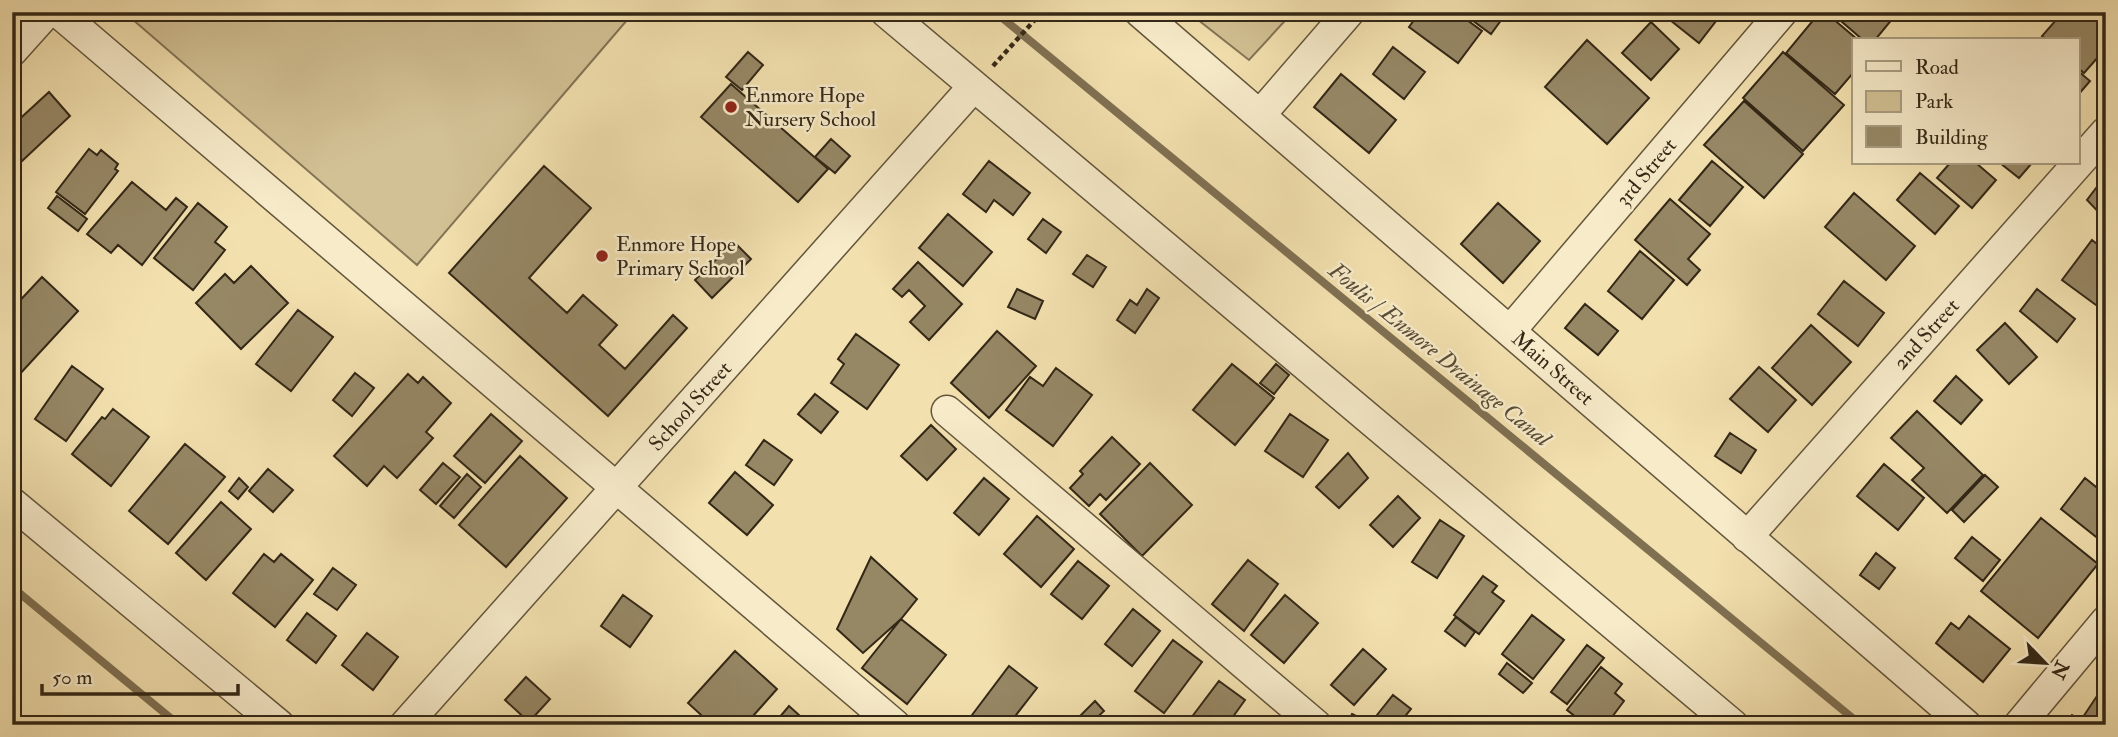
<svg xmlns="http://www.w3.org/2000/svg" width="2118" height="737" font-family="'IM FELL Double Pica',serif">
  <rect width="100%" height="100%" fill="#f2e0ae"/>
  <filter id="stains"><feTurbulence type="fractalNoise" baseFrequency=".00286" numOctaves="4"/><feColorMatrix values="0 0 0 0 .2 0 0 0 0 .09 0 0 0 0 .02 0 0 0 .5 -.17"/></filter>
  <radialGradient id="worn" r=".72"><stop offset=".6" stop-color="#630" stop-opacity="0"/><stop offset="1" stop-color="#630" stop-opacity=".3"/></radialGradient>
  <path fill="#d2c194" stroke="#827455" stroke-width="2" d="M124,12H634L417,265Z
    M1188,12H1293L1249,60Z"/>
  <g fill="none" stroke-linecap="round" stroke-linejoin="round">
    <path stroke="#7f7052" stroke-width="8" d="M995,12L1861,725
      M12,587L179,725"/>
  </g>
  <path fill="#968765" stroke="#332716" stroke-width="2" d="M1420,12H1456L1482,31L1458,63L1409,27Z
    M1461,12H1507L1491,34Z
    M1660,12H1723L1699,43Z
    M1820,12H1825L1858,40H1854V72L1835,94L1786,53Z
    M1848,12H1898L1875,40H1863L1841,21Z
    M2063,12H2098L2106,19V48L2084,73L2078,68V40H2047L2042,36Z
    M1651,22L1679,49L1651,80L1622,53Z
    M1587,40L1649,98L1607,144L1545,87Z
    M1393,47L1425,72L1404,99L1373,74Z
    M748,52L763,65L742,90L726,77Z
    M1783,52L1844,105L1803,151L1743,98Z
    M2078,71L2090,81L2078,95Z
    M1341,74L1396,120L1369,153L1314,107Z
    M731,84L828,169L798,202L701,117Z
    M49,92L70,116L22,161L12,150V126Z
    M1744,101L1803,154L1764,198L1704,145Z
    M831,139L850,156L835,173L815,157Z
    M89,149L97,155L101,150L118,164L115,169L118,171L85,214L56,192Z
    M989,161L1030,193L1013,215L994,200L986,212L963,194Z
    M1712,161L1743,187L1710,226L1679,200Z
    M1950,163H1976L1996,180L1972,208L1937,178Z
    M2000,163H2032L2019,178Z
    M544,166L591,208L529,278L567,313L583,295L617,325L599,345L625,369L673,315L687,328L608,416L449,273Z
    M1920,173L1959,206L1935,234L1897,200Z
    M2106,175V220L2087,200Z
    M132,182L166,210L176,198L187,207L142,265L118,245L111,253L87,234Z
    M1854,193L1915,246L1886,280L1825,227Z
    M57,196L87,219L78,231L48,208Z
    M1670,199L1710,234L1688,259L1700,270L1687,285L1635,240Z
    M198,203L227,227L215,242L225,250L193,290L154,258Z
    M1498,203L1540,241L1503,283L1461,244Z
    M948,214L992,252L963,286L919,248Z
    M1043,219L1061,232L1046,253L1028,239Z
    M2092,240L2106,251V301L2100,308L2062,280Z
    M734,242L751,259L712,298L695,280Z
    M1640,251L1674,280L1642,319L1608,291Z
    M1087,255L1106,267L1093,287L1073,274Z
    M918,262L962,304L929,340L910,322L925,306L909,290L902,297L893,289Z
    M251,266L288,303L241,349L196,303L225,274L234,283Z
    M42,277L78,311L18,376L12,370V309Z
    M1844,281L1884,313L1858,346L1818,314Z
    M1017,289L1043,301L1035,319L1008,307Z
    M1147,289L1159,298L1135,333L1117,320L1130,300L1137,305Z
    M2037,289L2075,319L2057,342L2020,311Z
    M1585,304L1618,331L1598,355L1565,328Z
    M298,310L333,337L291,391L256,364Z
    M2005,323L2037,357L2009,384L1977,350Z
    M1811,325L1851,362L1812,405L1772,368Z
    M997,331L1036,366L989,418L951,383Z
    M856,334L899,365L867,409L831,383L844,364L838,359Z
    M1232,364L1274,398L1235,445L1193,410Z
    M1276,364L1289,375L1274,394L1260,383Z
    M72,366L103,389L66,441L35,419Z
    M1759,367L1796,400L1768,432L1730,399Z
    M1056,368L1092,395L1053,446L1006,410L1030,377L1043,386Z
    M355,373L374,388L352,416L333,400Z
    M408,374L418,383L423,377L451,403L426,432L433,438L397,478L384,466L367,486L334,456Z
    M1956,376L1982,400L1961,424L1934,401Z
    M815,394L838,412L821,433L798,414Z
    M113,409L149,437L111,486L72,454L102,417L105,419Z
    M1917,411L1983,475L1947,513L1912,480L1924,468L1891,438Z
    M491,414L522,441L485,483L454,456Z
    M1290,414L1328,440L1303,477L1265,451Z
    M931,425L956,449L927,480L901,456Z
    M1730,433L1756,450L1741,473L1715,456Z
    M1112,437L1140,464L1106,500L1100,494L1089,506L1070,488L1083,474L1080,471Z
    M764,440L792,460L774,485L746,465Z
    M185,444L225,477L168,544L129,511Z
    M1348,453L1368,478L1339,508L1316,487Z
    M520,456L567,498L506,567L459,525Z
    M443,463L460,477L436,504L420,490Z
    M1150,463L1192,505L1142,556L1100,514Z
    M1884,464L1924,498L1898,530L1857,496Z
    M268,469L293,490L273,512L249,491Z
    M735,472L773,505L747,535L709,503Z
    M467,474L481,487L454,518L440,506Z
    M1985,475L1998,487L1964,522L1952,510Z
    M239,478L248,487L238,499L229,491Z
    M984,478L1009,499L979,535L954,513Z
    M2085,478L2106,495L2105,544L2061,509Z
    M1398,496L1420,518L1393,547L1370,525Z
    M221,502L251,529L206,580L176,553Z
    M1037,516L1074,549L1041,587L1004,554Z
    M2041,518L2098,564L2038,638L1981,591Z
    M1440,520L1464,536L1437,578L1412,562Z
    M1972,537L2000,560L1983,581L1955,558Z
    M1876,553L1895,568L1879,589L1860,575Z
    M264,554L274,562L281,554L313,580L275,627L233,593Z
    M871,557L917,599L901,619L863,653L837,629Z
    M1248,560L1278,584L1244,631L1212,604Z
    M1078,561L1109,586L1082,619L1051,594Z
    M333,568L356,585L337,610L314,594Z
    M1483,576L1497,586L1492,592L1504,601L1479,634L1454,615Z
    M623,595L652,616L630,647L601,626Z
    M1285,595L1318,623L1284,663L1251,635Z
    M1133,609L1160,631L1132,666L1105,644Z
    M307,613L336,636L316,663L287,640Z
    M1532,615L1564,640L1533,679L1502,654Z
    M1969,616L2010,649L1983,682L1936,643L1951,623L1959,629Z
    M1456,617L1475,632L1465,646L1445,631Z
    M901,619L946,655L907,704L862,668Z
    M367,633L398,657L373,690L342,665Z
    M1173,640L1202,662L1164,713L1135,691Z
    M1587,645L1604,658L1567,704L1551,692Z
    M1363,649L1386,669L1354,705L1331,685Z
    M735,651L777,689L745,725H712L688,703Z
    M1507,663L1532,683L1523,693L1499,674Z
    M1009,666L1037,688L1009,724L999,717L993,725H984L972,715Z
    M1601,667L1622,684L1615,693L1624,701L1606,725H1586L1567,710Z
    M526,677L550,699L529,722L505,700Z
    M1219,681L1245,700L1227,725H1192L1188,722Z
    M2099,693L2106,697V725H2066L2072,715L2081,720Z
    M1393,695L1411,709L1398,725H1389L1377,715Z
    M1095,701L1104,711L1089,725H1071Z
    M789,706L810,725H773Z
    M1352,714L1370,723L1369,725H1347Z"/>
  <g fill="none" stroke-linecap="round" stroke-linejoin="round">
    <g stroke="#63553c" stroke-width="33">
      <path id="street" d="M58,12L895,725
        M886,12L1733,725
        M1140,12L1966,725
        M12,51L47,12
        M1260,115L1349,12
        M1510,331L1782,12
        M947,411L1316,725
        M12,503L279,725
        M1747,537L2106,132
        M405,725L974,86
        M2019,725L2106,621"/>
    </g>
    <path stroke="#332716" stroke-width="4.5" stroke-dasharray="5 3.5" stroke-linecap="butt" d="M993,66L1042,12"/>
    <use href="#street" stroke="#f7ebca" stroke-width="30"/>
  </g>
  <g fill="#8f2418" stroke="#f7ebca" stroke-width="2.5">
    <circle cx="731" cy="107" r="7"/>
    <circle cx="602" cy="256" r="7"/>
  </g>
  <g text-anchor="middle" stroke-width="5" stroke-linejoin="round" paint-order="stroke">
    <g font-size="21" fill="#332716" stroke="#f7ebca" text-anchor="start">
      <text x="745" y="102">Enmore Hope<tspan x="745" dy="24">Nursery School</tspan></text>
      <text x="616" y="251">Enmore Hope<tspan x="616" dy="24">Primary School</tspan></text>
    </g>
    <g font-size="21" fill="#332716" stroke="#f7ebca">
      <text transform="translate(1646 172) rotate(-50)" y="7">3rd Street</text>
      <text transform="translate(1926 334) rotate(-48)" y="7">2nd Street</text>
      <text transform="translate(1553 368) rotate(41)" y="7">Main Street</text>
      <text transform="translate(690 406) rotate(-48)" y="7">School Street</text>
    </g>
    <g font-size="23" font-style="italic" fill="#594c34" stroke="#f7ebca">
      <text transform="translate(1440 354) rotate(39)" y="8">Foulis / Enmore Drainage Canal</text>
    </g>
  </g>
  <rect width="2118" height="737" fill="none" stroke="#f2e0ae" stroke-width="42"/>
  <rect x="14" y="14" width="2090" height="709" fill="none" stroke="#332716" stroke-width="3.5"/>
  <rect x="21" y="21" width="2076" height="695" fill="none" stroke="#332716" stroke-width="2"/>
  <rect x="1852" y="38" width="228" height="126" fill="#f7ebca" stroke="#a99d82" stroke-width="2"/>
  <rect x="1866" y="61" width="35" height="10" fill="#f7ebca" stroke="#a99d82" stroke-width="2"/>
  <text x="1915" y="74" font-size="21" fill="#332716">Road</text>
  <rect x="1866" y="91" width="35" height="21" fill="#d2c194" stroke="#a99d82" stroke-width="2"/>
  <text x="1915" y="108" font-size="21" fill="#332716">Park</text>
  <rect x="1866" y="126" width="35" height="21" fill="#968765" stroke="#a99d82" stroke-width="2"/>
  <text x="1915" y="144" font-size="21" fill="#332716">Building</text>
  <g transform="translate(2045 663) rotate(115)" stroke="#f7ebca" stroke-width="5" paint-order="stroke">
  <path d="M0-5L12 26L0 18L-12 26Z" fill="#332716"/>
  <text y="-10" font-size="19" font-weight="bold" text-anchor="middle" fill="#332716">N</text>
  </g>
  <path d="M42 684v10h196v-10" fill="none" stroke="#332716" stroke-width="3.5"/>
  <text x="52" y="684" font-size="21" fill="#332716" stroke="#f7ebca" stroke-width="5" paint-order="stroke">50 m</text>
  <rect width="100%" height="100%" filter="url(#stains)"/>
  <rect width="100%" height="100%" fill="url(#worn)"/>
</svg>
